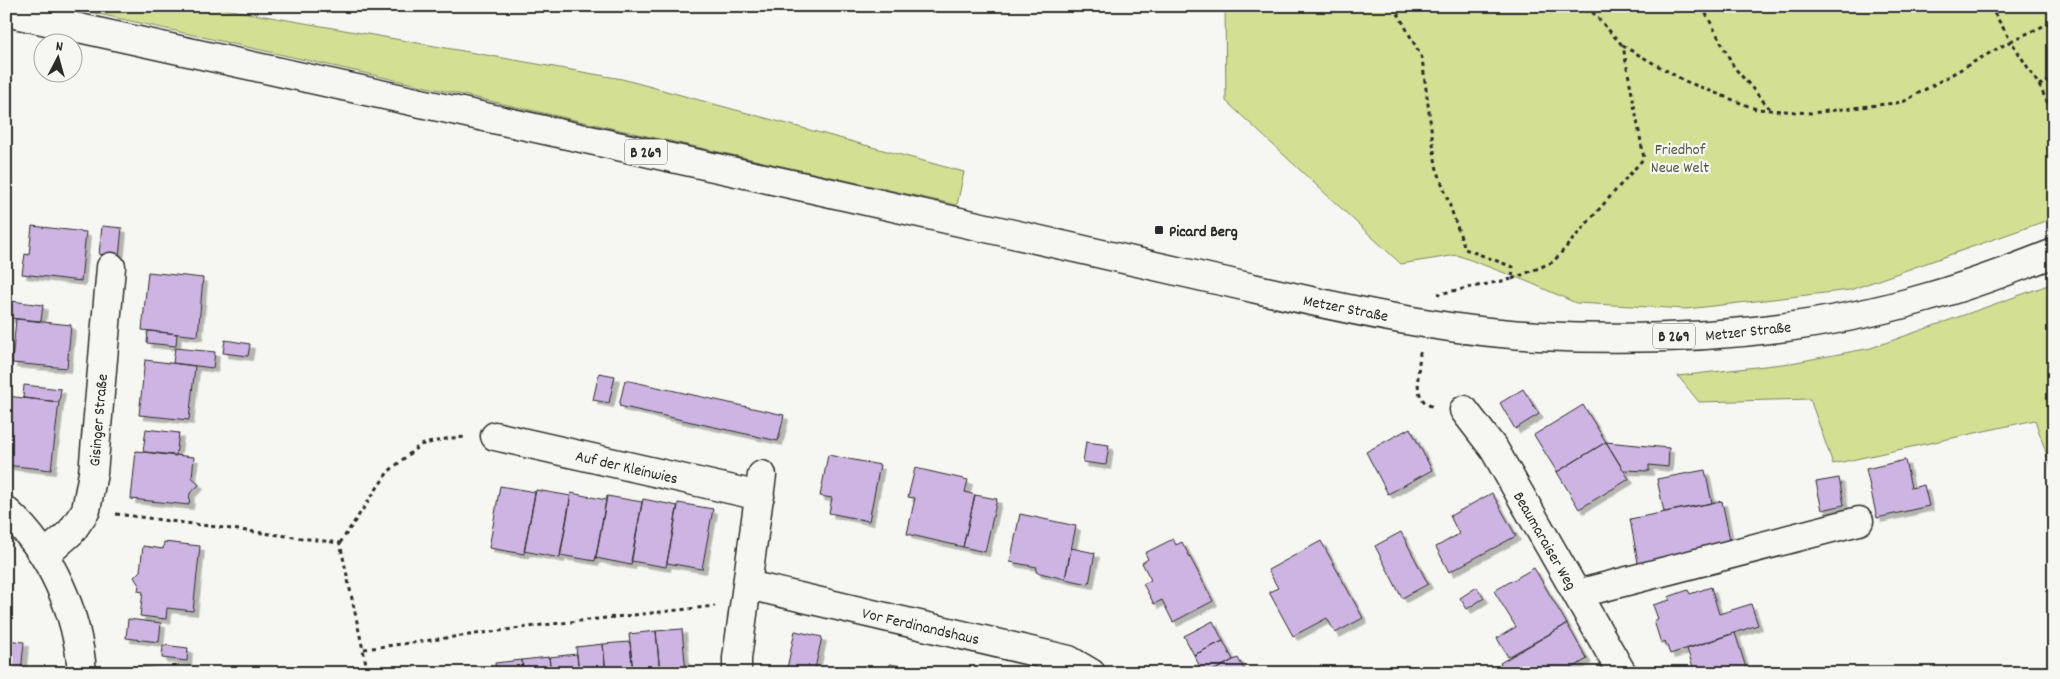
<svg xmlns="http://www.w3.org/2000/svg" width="2060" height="679" font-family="Dekko,sans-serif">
  <defs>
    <filter id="shadow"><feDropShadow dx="4.5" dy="4.5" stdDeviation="0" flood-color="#0004"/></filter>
  </defs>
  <rect width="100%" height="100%" fill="#f6f6f2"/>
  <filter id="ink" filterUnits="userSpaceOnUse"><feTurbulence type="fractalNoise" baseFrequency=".02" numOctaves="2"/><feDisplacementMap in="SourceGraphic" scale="10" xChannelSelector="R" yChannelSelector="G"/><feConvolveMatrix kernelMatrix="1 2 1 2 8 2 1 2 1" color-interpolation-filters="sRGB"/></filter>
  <g filter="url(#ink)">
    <path fill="#d3df93" stroke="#7f855f" d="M63,6H208L622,79L964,172L957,205Z
      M1225,6H2054V218L1850,290L1687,309L1576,303L1526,281L1457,255L1401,264L1226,101Z
      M2054,283V476L2035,420L1833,464L1810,399L1699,402L1678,376L1791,363L1871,348Z"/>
    <path fill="#cdb4e2" stroke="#2b2b2b" filter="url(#shadow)" d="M32,226L86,232L81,281L22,274L25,254L29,255Z
      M102,226L122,228L119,257L99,254Z
      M148,272L203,278L198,336L142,330Z
      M11,301L43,305L41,321L9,318Z
      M16,319L71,325L67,368L12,363Z
      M148,331L177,334L176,346L147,343Z
      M225,340L250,344L248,356L223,353Z
      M175,348L215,352L213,368L173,363Z
      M145,360L195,366L189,420L139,415Z
      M599,373L615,376L609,403L593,400Z
      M625,380L784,415L778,441L619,406Z
      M24,385L61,389L59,402L23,398Z
      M1523,389L1539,414L1515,429L1500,403Z
      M6,396L59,402L51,470L6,465Z
      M1583,405L1606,442L1557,472L1534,435Z
      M1410,428L1432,470L1388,494L1366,452Z
      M146,429L179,433L176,456L143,452Z
      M1086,442L1109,445L1106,465L1083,462Z
      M1606,442L1669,448L1668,467L1649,465V471L1623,470Z
      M1606,442L1629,479L1579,509L1557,472Z
      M136,451L194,457L192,477L199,485L190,493L189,505L131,499Z
      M828,455L880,465L869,521L829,513L832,498L820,496Z
      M1905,460L1911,488L1924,485L1929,506L1877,518L1866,469Z
      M915,468L968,480L965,492L975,495L963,547L907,534L915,498L908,497Z
      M1705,470L1712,503L1664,512L1657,479Z
      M1839,478L1844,505L1822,510L1816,482Z
      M500,486L535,492L524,554L489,548Z
      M536,490L571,496L560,558L524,551Z
      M571,493L606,500L595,561L560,555Z
      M1492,493L1516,536L1449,572L1436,547L1459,534L1450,516Z
      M975,495L997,499L985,552L963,547Z
      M607,496L642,502L631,565L596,558Z
      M643,499L678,506L666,567L631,561Z
      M1722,501L1732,550L1639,568L1630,519Z
      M678,503L713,509L702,569L667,563Z
      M1020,514L1076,526L1065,579L1036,572L1037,567L1010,562Z
      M1401,532L1428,584L1402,598L1375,546Z
      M1173,539L1176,545L1182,542L1213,601L1173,622L1162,600L1154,604L1143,584L1151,580L1142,563L1148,559L1145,553Z
      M1321,541L1363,618L1335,633L1327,618L1293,636L1269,592L1278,588L1268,570Z
      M164,542L200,546L193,611L167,608L166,619L140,616L143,592L138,591L139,585L134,577L140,571L143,546L163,549Z
      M1071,548L1095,553L1089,584L1065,579Z
      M1534,568L1567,624L1508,657L1497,638L1516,627L1494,591Z
      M1477,587L1484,598L1467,609L1460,598Z
      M1711,587L1719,614L1751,604L1758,625L1670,654L1665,641L1661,643L1654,621L1658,619L1653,605L1670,600L1668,597L1688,590L1690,594Z
      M128,619L161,623L159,642L126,638Z
      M1213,621L1223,641L1194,655L1184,636Z
      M1567,624L1587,659L1564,673H1506L1500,663Z
      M682,629L686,673H660L656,631Z
      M656,631L660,673H633L629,634Z
      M795,631L822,637L814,673H786Z
      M1735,633L1747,671L1741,673H1695L1687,649Z
      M6,640L24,642L21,673H6Z
      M1223,641L1233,660L1209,673H1203L1194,655Z
      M630,642L633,673H606L603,644Z
      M603,644L606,673H579L576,647Z
      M163,645L188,648L187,661L162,658Z
      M577,654L579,673H551L549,657Z
      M549,657L551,673H523L522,660Z
      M1238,658L1246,673H1209L1233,660Z
      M522,660L523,673H496L495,663Z
      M890,664L937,673H889Z
      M1406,665L1410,673H1392Z
      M140,667L191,672V673H140Z"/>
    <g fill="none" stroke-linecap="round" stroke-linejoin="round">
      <g stroke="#2b2b2b" stroke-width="31">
        <path id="minor" d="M1464,410L1494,449L1622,673
          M495,436L760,496
          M6,511C51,550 78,614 82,673
          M44,556L71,532L86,510L93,473L111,267
          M748,585L1069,660L1091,673
          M1577,594L1859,521
          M737,673V658L762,475"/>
      </g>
      <g stroke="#2b2b2b" stroke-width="31">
        <path id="major" d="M6,12C277,71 548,129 818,190C948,219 1078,249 1208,278C1317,302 1427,330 1539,336C1666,342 1803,334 1925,298C1969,286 2011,270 2054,253"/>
      </g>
      <path stroke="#2b2b2b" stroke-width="3" stroke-dasharray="4 4" stroke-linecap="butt" d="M1394,6L1422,58L1436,166L1465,249L1513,267L1512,279L1438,294
        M1587,6L1623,46
        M1702,6L1734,67L1770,109
        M1990,6L2011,41L2054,21
        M2039,85L2054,79
        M1512,279L1553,262L1644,158L1623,46L1685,81L1756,109L1811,113L1903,102L2011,41L2039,85L2054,116
        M1420,352C1419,370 1411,403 1435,407
        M116,514L340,543L368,673
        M340,543L388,472L420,445L450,438L466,437
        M364,649L543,625L715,606"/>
      <use href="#minor" stroke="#f6f6f2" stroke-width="28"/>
      <use href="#major" stroke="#f6f6f2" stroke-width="28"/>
    </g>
  </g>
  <rect fill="#2b2b2b" stroke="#f6f6f2" stroke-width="2" x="1154" y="225" width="10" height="10" rx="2.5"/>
  <g text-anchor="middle" stroke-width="4.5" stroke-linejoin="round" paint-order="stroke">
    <g fill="#f6f6f2" stroke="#686867" stroke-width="1">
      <rect x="625" y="139.5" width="42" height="25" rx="4"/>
      <rect x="1653" y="323.5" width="42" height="25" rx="4"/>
    </g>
    <g font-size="15" font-weight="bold" fill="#2b2b2b">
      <text x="646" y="157">B 269</text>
      <text x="1674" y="341">B 269</text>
    </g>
    <g font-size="16" fill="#555845" stroke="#f6f6f2">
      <text x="1680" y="154">Friedhof<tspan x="1680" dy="18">Neue Welt</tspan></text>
    </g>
    <g font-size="16" font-weight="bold" fill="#2b2b2b" stroke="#f6f6f2" text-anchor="start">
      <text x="1169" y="236">Picard Berg</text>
    </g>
    <g font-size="16" fill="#2b2b2b" stroke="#f6f6f2">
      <text transform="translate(1346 307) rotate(11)" y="6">Metzer Straße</text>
      <text transform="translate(1748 330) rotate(-6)" y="6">Metzer Straße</text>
      <text transform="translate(97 420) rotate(-85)" y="6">Gisinger Straße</text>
      <text transform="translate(627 466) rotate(13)" y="6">Auf der Kleinwies</text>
      <text transform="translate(1546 540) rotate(60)" y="6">Beaumaraiser Weg</text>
      <text transform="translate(921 625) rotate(13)" y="6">Vor Ferdinandshaus</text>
    </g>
  </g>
  <rect width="2060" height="679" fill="none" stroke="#f6f6f2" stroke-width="25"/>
  <rect x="12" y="12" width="2035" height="654" fill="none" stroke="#2b2b2b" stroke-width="2" filter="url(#ink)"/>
  <g transform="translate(58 58) rotate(6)"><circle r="24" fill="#f6f6f2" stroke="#a5a5a2"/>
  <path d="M0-4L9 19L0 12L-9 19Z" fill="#2b2b2b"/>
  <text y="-8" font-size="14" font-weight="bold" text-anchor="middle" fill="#2b2b2b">N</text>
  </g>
</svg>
